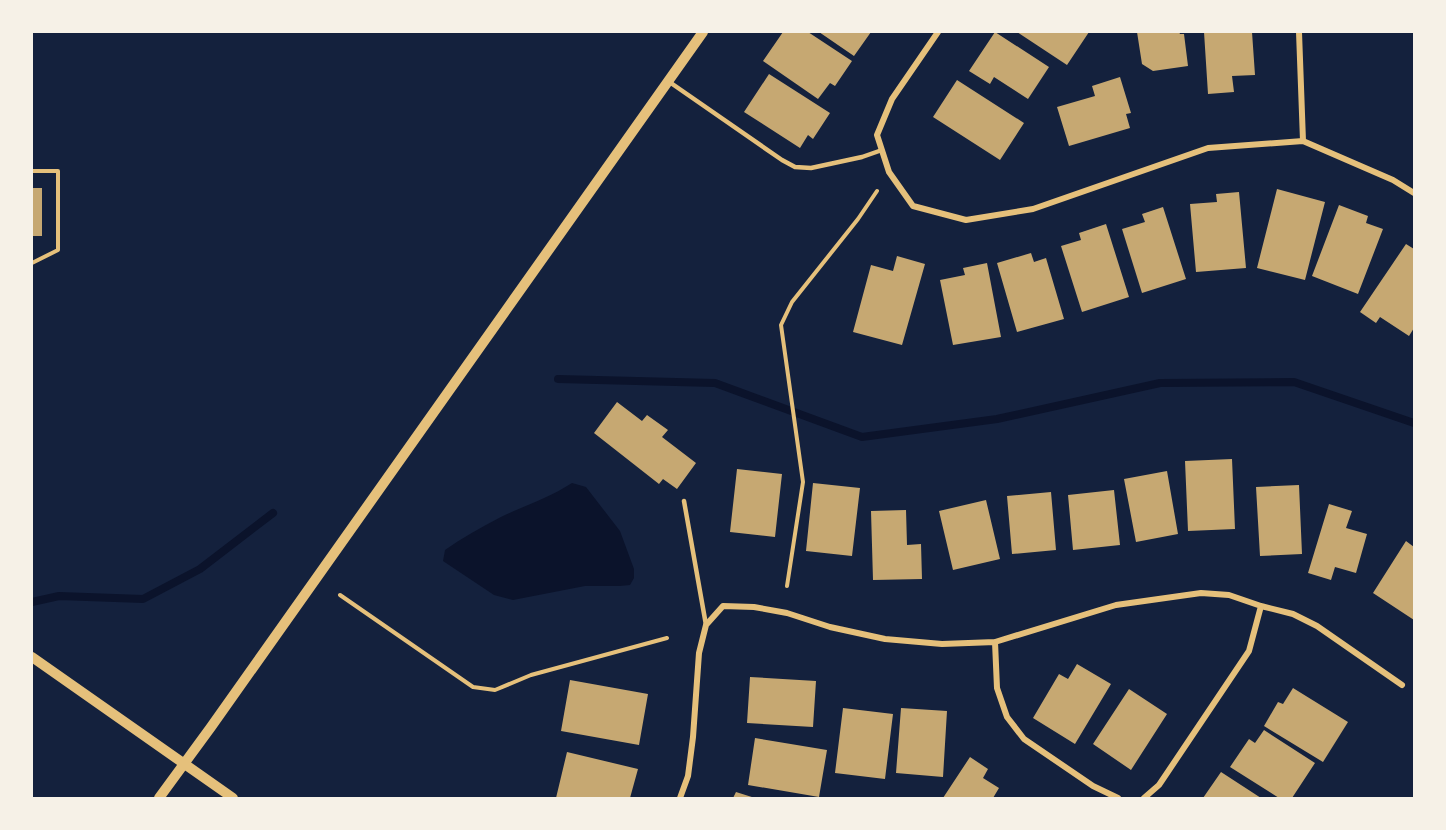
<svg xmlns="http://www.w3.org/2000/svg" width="1446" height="830" font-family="'DejaVu Sans',sans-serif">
  <rect width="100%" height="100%" fill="#14213d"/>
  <path fill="#0b132b" d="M572,483L586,487L620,531L634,569V578L630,585L620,586H585L513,600L494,595L443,561L445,550C462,538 480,528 499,518C523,506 549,498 572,483Z"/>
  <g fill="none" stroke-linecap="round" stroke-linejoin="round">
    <path stroke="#0b132b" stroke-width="8" d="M558,379L715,383L862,437L997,419L1160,383L1294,382L1414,423
      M32,602L59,596L143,599L200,569L273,513"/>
  </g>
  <path fill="#c6a872" d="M783,32H808L852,61L835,86L830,83L818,99L763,61Z
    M819,32H871L854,56Z
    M995,32L1049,67L1028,99L994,77L990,84L969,71Z
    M1017,32H1089L1067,65Z
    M1137,32H1179L1180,34H1184L1188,66L1153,71L1142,64Z
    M1204,32H1252L1255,75L1232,76L1234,92L1208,94Z
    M769,74L830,113L813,139L808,135L800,148L744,112Z
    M1120,77L1131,113L1126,114L1130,128L1069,146L1057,107L1095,96L1092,86Z
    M957,80L1024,123L1000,160L933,117Z
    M32,188H42V236H32Z
    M1277,189L1325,202L1305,280L1257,268Z
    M1239,192L1246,268L1196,272L1190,204L1217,202L1216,194Z
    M1339,205L1368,216L1366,223L1383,229L1358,294L1312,276Z
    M1163,207L1186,279L1142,293L1122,229L1145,222L1142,214Z
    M1106,224L1129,297L1082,312L1061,246L1081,240L1079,233Z
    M1406,244L1414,249V328L1409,336L1380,317L1376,323L1360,312Z
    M1031,253L1034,262L1046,258L1064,319L1017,332L997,263Z
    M897,256L925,264L902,345L853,332L871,265L893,271Z
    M987,263L1001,337L953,345L940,280L965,275L963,268Z
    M617,402L642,421L647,415L668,430L662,437L696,463L677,489L663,479L659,484L594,433Z
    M1232,459L1235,529L1188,531L1185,461Z
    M737,469L782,474L775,537L730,532Z
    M1167,471L1178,534L1136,542L1124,479Z
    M813,483L860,488L852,556L806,551Z
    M1299,485L1302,554L1260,556L1256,487Z
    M1114,490L1120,545L1073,550L1068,495Z
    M1051,492L1056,550L1012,554L1007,496Z
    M986,500L1000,559L953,570L939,511Z
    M1329,504L1352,511L1346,528L1367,534L1356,573L1335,567L1331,580L1308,573Z
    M906,510L907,545L921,544L922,579L873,580L871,511Z
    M1406,541L1414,547V620L1373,593Z
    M1077,664L1111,684L1075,744L1033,718L1059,674L1068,679Z
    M750,677L816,681L813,727L747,723Z
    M570,680L648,694L639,745L561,731Z
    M1293,688L1348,722L1323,762L1264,726L1278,702L1283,704Z
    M1129,689L1167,714L1131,770L1093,744Z
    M843,708L893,714L885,779L835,773Z
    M901,708L947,711L943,777L896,773Z
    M1264,730L1315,763L1292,798H1279L1230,767L1249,739L1255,743Z
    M755,738L827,750L819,797L748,785Z
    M567,752L638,769L630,798H556Z
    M970,757L988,769L983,778L999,788L993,798H943Z
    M1221,772L1261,798H1203Z
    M736,792L755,798H733Z"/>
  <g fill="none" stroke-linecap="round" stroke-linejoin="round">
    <path stroke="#e5c07b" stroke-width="4" d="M32,171H58V250L32,263
      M787,586L803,482L781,325L792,302L858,219L877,191
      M340,595L473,687L495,690L531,675L667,638"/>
    <path stroke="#e5c07b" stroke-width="4.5" d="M668,81L782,160L795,167L811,168L862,157L882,150
      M684,501L706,625"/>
    <path stroke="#e5c07b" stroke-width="6" d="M938,32L892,99L877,135L889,172L913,206L966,220L1033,209L1208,148L1303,141L1393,180L1414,193
      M1299,32L1303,141
      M995,642L997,688L1007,717L1024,739L1093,786L1118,798
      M680,798L688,776L693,737L699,653L706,625L723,606L754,607L787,613L830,627L885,639L942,644L995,642L1116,605L1201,593L1229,595L1261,606L1293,614L1317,626L1402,685
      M1144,798L1159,785L1249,651L1261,606"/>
    <path stroke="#e5c07b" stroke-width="10" d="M32,657L233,798
      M159,798L211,727L703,32"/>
  </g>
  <rect width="1446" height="830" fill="none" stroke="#f6f1e7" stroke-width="66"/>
</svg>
